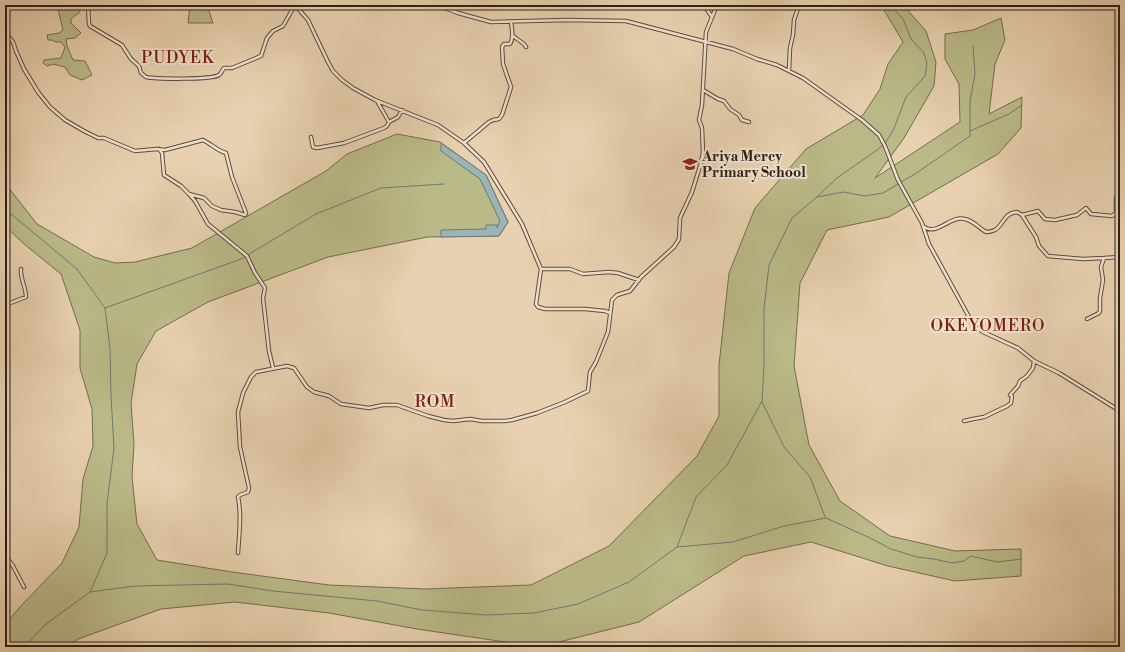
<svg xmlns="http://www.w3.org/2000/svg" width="1125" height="652" font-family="'Libre Bodoni',serif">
  <rect width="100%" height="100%" fill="#e8d1b0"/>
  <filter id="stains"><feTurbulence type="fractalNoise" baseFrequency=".005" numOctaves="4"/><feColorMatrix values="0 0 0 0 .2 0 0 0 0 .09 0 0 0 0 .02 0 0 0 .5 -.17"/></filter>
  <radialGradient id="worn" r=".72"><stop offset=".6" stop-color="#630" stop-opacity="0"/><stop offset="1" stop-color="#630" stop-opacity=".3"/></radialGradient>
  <path fill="#baba88" stroke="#736d50" d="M57,5H72V7L79,10L80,12L71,19V23L81,33L75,38L66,39L67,46L73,60L85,61L92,75L82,80L70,75L65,67L53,64L47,66L43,63L44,60L61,58L65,47L61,42H56L52,40H48L47,35L59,33L63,30Z
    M190,5H207L213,23H188Z
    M881,5H903L926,31L936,62L934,86L904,138L875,178L960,122L959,84L945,59V34L973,30L1001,18L1005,40L995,64L989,114L1022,97L1021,128L998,154L889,217L827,230L800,283L794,366L809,445L840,501L890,536L955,551L1021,549V576L955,581L888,566L811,542L744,556L639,622L539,647L417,629L329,613L235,602L161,609L78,639L67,647H5V625L19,608L62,563L79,527L83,479L93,446L92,409L80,368V330L61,274L24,244L5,226V186L8,187L37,224L94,257L115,263L135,262L192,248L326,171L347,154L397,134L440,142L486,175L508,222L499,236L427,237L328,257L208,302L156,331L137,364L131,403L134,444L132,477L137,524L157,560L232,572L329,585L425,589L531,585L609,546L697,456L719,416V365L729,273L755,208L806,149L863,115L880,89L888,64L903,42Z"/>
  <path fill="#9ab5b5" stroke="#6e7976" d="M441,143L486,175L508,222L499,236L441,237V230L486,229V225H497V228L500,221L480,179L441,151Z"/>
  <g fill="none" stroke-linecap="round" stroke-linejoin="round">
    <path stroke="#6e7976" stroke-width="1" d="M970,131V101L975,74L973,46
      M901,182L915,174L970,136V131L1009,114L1022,105
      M817,197L837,178L877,150L886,142L893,131L906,97L925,76L927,64L924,53L911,39L903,19L890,5
      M5,209L77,269L105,308L110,349L111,396L114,448L107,503V553L90,592L46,624L24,647
      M105,308L241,259L316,214L381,188L444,184
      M762,402L784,447L810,477L825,517
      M677,547L696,497L727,465L762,401L764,366V309L769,265L792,218L817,197L843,192L865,196L883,193L898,184
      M90,592L135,586L228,584L273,591L377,601L422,610L486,615L534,613L578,604L629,582L677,547L733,542L784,526L826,518L870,538L891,549L917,557L934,559L952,563L964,561L971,556L997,562L1022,559"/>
    <g stroke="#5b4c3d" stroke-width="4.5">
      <path id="minor" d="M88,5L89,24L90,26L122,45L131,59L139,66L141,73L146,77C156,79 211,80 219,75C221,74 222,70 224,68H232L261,56L267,38L273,31L283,26L295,5
        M295,5L308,20L328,62L333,71L342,80L353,88L375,100L438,125L464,143L484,162L522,224L541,269L536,304L538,307L545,309H585L605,311L610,313
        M437,5L458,13L491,22L567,20L626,21L733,49L757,59L777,65L803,78L862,120L879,135L885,146L898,180L922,223L929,244L974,326L983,332L1018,348L1034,361L1059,373L1120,411
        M704,5L712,17
        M5,27L8,36L13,42L16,51L24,69L38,92L50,107L65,120L84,131L98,138H104L135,151L157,149L165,150L203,140C211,144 218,151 226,153L232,177L246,213L245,215L235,212L221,210L212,206L204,198L189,194
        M513,36L524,44L526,47
        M789,70L790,48L793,35L794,20L799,5
        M703,90L718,99L724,101L730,109L739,115L742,120L749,122
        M389,122L398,117L402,110
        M311,137L313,147L317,148L344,143L384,128L387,126L389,122L377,101
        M464,143L489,122L493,120L499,119L502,115L511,87L503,64L502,47L504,44H510C514,38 512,29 511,22
        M159,149L162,153L164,175L181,186L189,194L195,201L208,224L247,256L255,273L265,288L263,298L269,351L273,368
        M1022,215L1036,237L1039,246L1048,256L1083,259L1104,258L1101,267L1103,280L1100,298V311L1099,313L1087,319
        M924,227C938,236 950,215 965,219C974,221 979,228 986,232C989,232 993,231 995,230C1004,224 1004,213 1017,212L1022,215L1038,211L1045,219L1055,220L1077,215L1086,208L1091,214L1112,216L1116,213V198L1120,197
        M1104,258L1120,257
        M541,269H570L583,274L609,272L618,273L639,280
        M5,305L26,297C26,287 20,279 21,269
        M964,421L973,419L984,417L1007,406L1011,403L1012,396L1010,395L1018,386L1020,381L1027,376L1033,368L1034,361
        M238,553C239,535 242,515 238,497L240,495L248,492L249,488L240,447L238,412L243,393L251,377L256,372L287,366L294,368L307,387L314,392L329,396L341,404L369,408L383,405H397L428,416L444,420L453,421L470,419L482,421H505L512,420L537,413L565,402L588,391L590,372L596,362L608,332L612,300L617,295L630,291L641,277L674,247L679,239L680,218L692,192L701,163L703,152L702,128L699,120L702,105L706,32L717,5
        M5,555L13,566L24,587"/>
    </g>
    <use href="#minor" stroke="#f0e1cc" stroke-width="2.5"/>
  </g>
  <defs>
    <g id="school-bare" transform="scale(1.2)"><path d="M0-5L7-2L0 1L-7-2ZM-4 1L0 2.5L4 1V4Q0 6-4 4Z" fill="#8f2418" stroke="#f0e1cc" stroke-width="2.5" paint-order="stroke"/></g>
  </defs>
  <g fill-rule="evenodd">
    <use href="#school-bare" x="690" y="164"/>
  </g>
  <g text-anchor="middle" stroke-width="4" stroke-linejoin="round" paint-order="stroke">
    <g font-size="14" font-weight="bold" fill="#2c2017" stroke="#f0e1cc" text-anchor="start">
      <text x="702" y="161">Ariya Mercy<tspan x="702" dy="16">Primary School</tspan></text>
    </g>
    <g font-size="16" letter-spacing="1" fill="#7a1f14" stroke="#f0e1cc">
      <text x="178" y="63">PUDYEK</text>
      <text x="988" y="331">OKEYOMERO</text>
      <text x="435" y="407">ROM</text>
    </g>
  </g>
  <rect width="1125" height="652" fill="none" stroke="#e8d1b0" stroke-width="20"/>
  <rect x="6" y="6" width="1113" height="640" fill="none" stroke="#2c2017" stroke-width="2"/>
  <rect x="10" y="10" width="1105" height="632" fill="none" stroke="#2c2017"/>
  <rect width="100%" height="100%" filter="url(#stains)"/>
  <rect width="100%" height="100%" fill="url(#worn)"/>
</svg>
